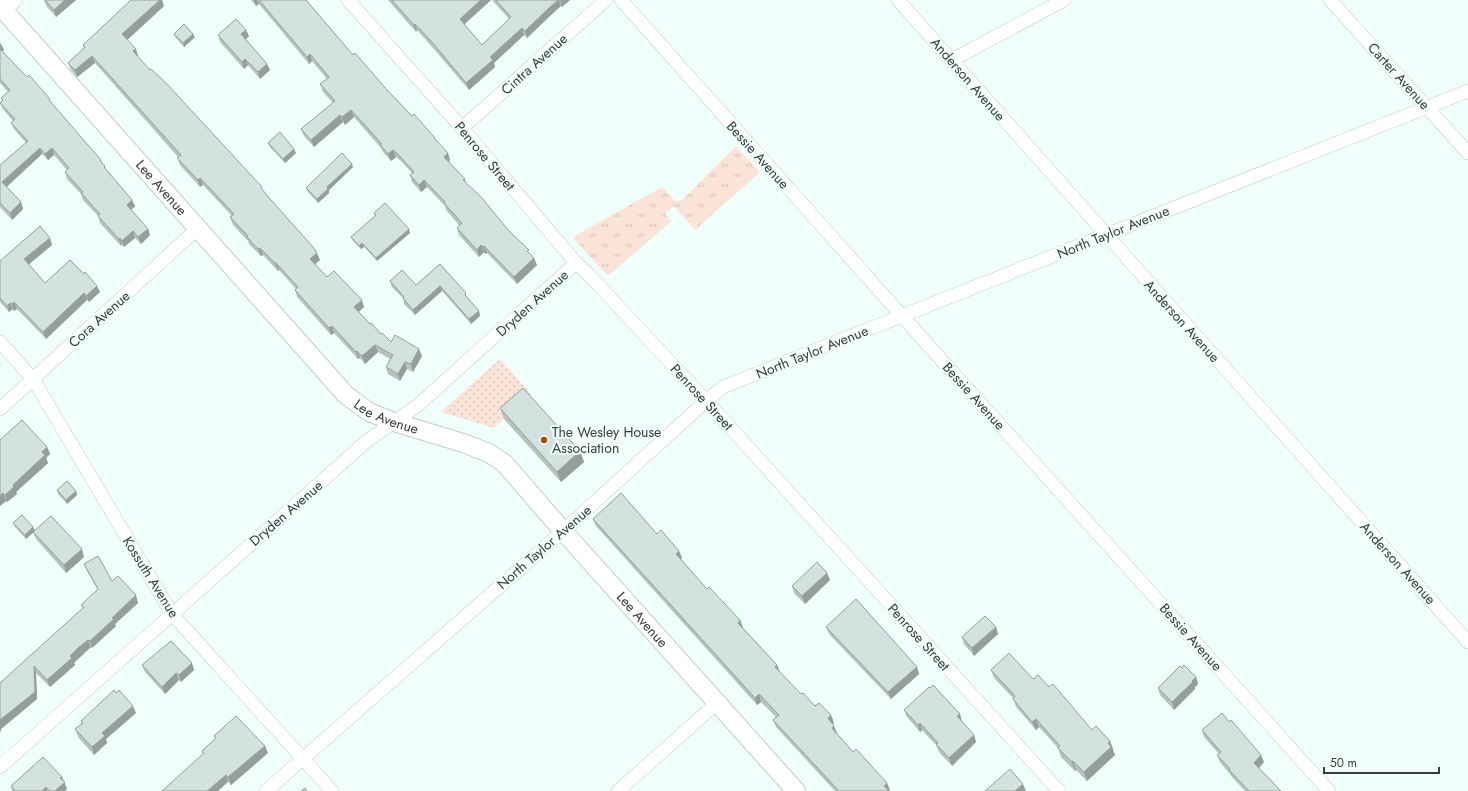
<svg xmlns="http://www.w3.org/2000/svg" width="1468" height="791" font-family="Jost,sans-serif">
  <defs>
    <pattern id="grass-tufts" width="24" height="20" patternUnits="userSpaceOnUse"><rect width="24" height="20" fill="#fae4d8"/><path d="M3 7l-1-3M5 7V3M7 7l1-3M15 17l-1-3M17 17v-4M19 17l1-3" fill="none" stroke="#d7c4ba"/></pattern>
    <pattern id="park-dots" width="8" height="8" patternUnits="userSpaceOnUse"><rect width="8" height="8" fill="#fae4d8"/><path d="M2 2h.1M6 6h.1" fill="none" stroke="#d7c4ba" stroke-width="1.8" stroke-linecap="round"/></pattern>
  </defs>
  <rect width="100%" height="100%" fill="#f0fffc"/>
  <path fill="url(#grass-tufts)" d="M736,146L760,172L695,230L674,206L665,214L672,221L608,276L573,238L580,233L662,187L675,201L682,200Z"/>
  <path fill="url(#park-dots)" d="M500,359L531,394L494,428L441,412Z"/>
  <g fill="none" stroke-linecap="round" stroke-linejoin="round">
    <g stroke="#bfcecb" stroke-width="14">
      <path id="street" d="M348,0L462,128L576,263L590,276L708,403L1059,791
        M621,0L902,316L1329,791
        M898,0L1468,642
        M1330,0L1468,153
        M4,11L16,0
        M952,60L1064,0
        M462,128L606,0
        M0,342L33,379L172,614L332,791
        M0,409L197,229
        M0,767L367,441L417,406L576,263
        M266,791L563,531L706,401L723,387L1468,91
        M618,791L717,703"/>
    </g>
    <g stroke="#bfcecb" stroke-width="20">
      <g id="secondary">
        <path id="s1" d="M0,6L346,395L369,412L394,422L463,443L489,453L504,463L563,531L796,791"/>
      </g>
    </g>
    <use href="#street" stroke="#fff" stroke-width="13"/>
    <use href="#secondary" stroke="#fff" stroke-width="18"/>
  </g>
  <path fill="#b5c2c0" d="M44,0H76L56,17L47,7Z
    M251,0H306L353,55L436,140L450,160L449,162L465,179L466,183L530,254L537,265L517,284L487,253L485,254L484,252L479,257L459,235L457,228L459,225L446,210L445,206L427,187L421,192L412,182L410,175L412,173L401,161L396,157L391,161L383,152L381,148L354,117L345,125L343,122L314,147L304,136L301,129L333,103L323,92L320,84L327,79L312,61L309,64L259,4L256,6Z
    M388,0H491L464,25L482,45L509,19L492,0H570L562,7L561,6L551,15L527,38L524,35L494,63L495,67L469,90L434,49L417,30L416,32Z
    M164,6L127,40L138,56V57L263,191L320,260L315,264L327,277L364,307L359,312L370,324L381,334L391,342L422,356L413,372L407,369L400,381L388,374L386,367L390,359L378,352L365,364L360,358L358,359L334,333L331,335L297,297L295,290L296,289L279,270L278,271L263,255L261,256L249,244L248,241L233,225L230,217L232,216L203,185L200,187L180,165L177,158L178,157L95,63L77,77L71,70L68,63L84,48L83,45Z
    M246,30L249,36L246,39L267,64L270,70L260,79L248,65L244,69L220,42L218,35Z
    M174,34L195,37L184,47L175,37Z
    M0,42L4,50L2,51L52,104L101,160L106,169L132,200L135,206L131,210L148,229L150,235L141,244L135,238L124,247L122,245L121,246L100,223L98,216L83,200L81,194L67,179L65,172L67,170L54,155L48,160L42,154L7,187L21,202L23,209L12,220L0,207V165L26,143L14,129L11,123L13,121L3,109L0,103L2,101L1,98L8,92L0,83Z
    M268,143L296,153L285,163L269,146Z
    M353,167L329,190V193L318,203L307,191L306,188Z
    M374,213L410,233L377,261L364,247L361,249L353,241L351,237L375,216Z
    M50,238L52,245L29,264L45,283L84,274L97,286L100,292L89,302L87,300L46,339L17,309L14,311L13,309L9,312L0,302V261Z
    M440,264L479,311L480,316L471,324L442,291L415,315L404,304L403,298L392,287L390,281L416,285Z
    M500,408L580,451L584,462L561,482L504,419Z
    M0,440L47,447L50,454L46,458L48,463L16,492L17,494L7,502L6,501L0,506Z
    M57,490L76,491L77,495L67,504L58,494Z
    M593,519L679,551L682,558L681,559L707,589L743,627V628L777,665L779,672L801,694L815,706L831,715L834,723L832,724L837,733L836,734L853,752L890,790L889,791H835L776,727L773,720L776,717L761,702L757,705L596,526Z
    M13,523L33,527L35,530L84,557L66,573L36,539L33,532L26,539L15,527Z
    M84,564L112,581L138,603L115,624L116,626L92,648L91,647L81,655L74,663L75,665L50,687L36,673L37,699L1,729V731L0,732V683L83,608L81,605L98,590L87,571Z
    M827,573L830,580L805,604L794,593L792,586Z
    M826,627L917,667L919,674L891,699L829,634Z
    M996,627L998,634L974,656L964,644L962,637Z
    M142,665L194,670L181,682L179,680L165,694L145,672Z
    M1182,668L1196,677L1198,684L1195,687V689L1174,710L1160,695L1158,688Z
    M991,670L1033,679L1049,687L1092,730L1110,741L1113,749V750L1115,755L1087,781L1076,770L1075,771L1061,757L1058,748L1039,727L1036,730L1016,707L1013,698L994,678Z
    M904,710L960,714L962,722L974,735L976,742L952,766L939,752L936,745L922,730L920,732L907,717Z
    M136,713L106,739L107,743L94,755L78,737L75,729L82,723L81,721Z
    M1202,730L1264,762L1259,768L1281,791H1245L1231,776L1230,774L1220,762L1217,755L1219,754L1204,737Z
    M214,736L268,753L231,785L203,754L202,751L215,739Z
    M62,777L67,789L65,791H12L11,786Z"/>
  <path fill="#949e9c" d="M65,0H76L56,17L54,10Z
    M160,0H162L164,6L125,42L122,34Z
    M254,0H257L259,4L256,6Z
    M481,0H491L462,26L460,19Z
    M558,0H559L561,6L551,15L527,38L525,31L549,8Z
    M560,0H570L562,7Z
    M415,24L417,30L416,32L414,25Z
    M522,28L524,35L494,63L495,67L469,90L466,83L490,57Z
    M246,30L249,36L244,41L241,34Z
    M193,34L195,37L184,47L183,43Z
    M1,44L4,50L0,53V45Z
    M136,49L138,56L136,58L133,51Z
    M310,54L312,61L309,64L307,57Z
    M92,56L95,63L77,77L75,70Z
    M245,59L248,65L244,69L242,62Z
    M267,64L270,70L260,79L258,72Z
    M351,110L354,117L345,125L342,117Z
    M340,115L343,122L314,147L311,140Z
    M40,148L42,154L5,188L2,182Z
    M52,148L54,155L48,160L45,154Z
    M294,149L296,153L285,163L283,159Z
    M393,150L396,157L391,161L388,154Z
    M448,153L450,160L447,164L444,157Z
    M352,164L353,167L329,190V193L318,203L317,199L327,187Z
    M200,178L203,185L200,187L198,180Z
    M424,180L427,187L421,192L419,185Z
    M132,200L135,206L129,212L127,205Z
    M21,202L23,209L12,220L10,213Z
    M148,229L150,235L141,244L138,237Z
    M409,229L410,233L377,261L376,258Z
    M133,231L135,238L124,247L122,241Z
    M50,238L52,245L27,266L24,259Z
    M120,238L122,245L121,246L119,239Z
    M362,243L364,247L361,249L359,246Z
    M481,245L484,252L479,257L477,250Z
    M484,246L487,253L485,254L483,247Z
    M260,248L263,255L261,256L258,249Z
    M317,253L320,260L313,266L310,259Z
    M534,258L537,265L517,284L514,277Z
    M275,263H276L279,270L278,271Z
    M97,286L100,292L89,302L86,296Z
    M440,286L442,291L415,315L413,310Z
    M84,293L87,300L46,339L43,332Z
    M362,300L364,307L356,314L354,307Z
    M14,302L17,309L14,311L12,304Z
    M10,303L13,309L9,312L7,306Z
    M479,311L480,316L471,324L469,319Z
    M332,326L334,333L331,335L329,328Z
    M375,345L378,352L365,364L362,356Z
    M419,349L422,356L413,372L411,364Z
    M357,351L360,358L358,359L356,352Z
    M405,362L407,369L400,381L398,374Z
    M47,447L50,454L46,458L48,463L16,492L17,494L7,502L5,495L42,452Z
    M580,451L584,462L561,482L557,472Z
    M76,491L77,495L67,504L66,500Z
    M3,493L6,501L0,506V496Z
    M33,527L35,531L26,539L25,535Z
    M82,549L84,557L66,573L64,565Z
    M679,551L682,558L679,561L676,554Z
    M827,573L830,580L805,604L802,596Z
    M136,595L138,603L115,624L116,626L92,648L90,641L112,618Z
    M740,620L743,627L740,630L738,623Z
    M996,627L998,634L974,656L972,648Z
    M88,640L91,647L74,663L75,665L50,687L47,680L78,648Z
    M192,663L194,670L181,682L179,675Z
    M777,665L780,672L775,667Z
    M34,666L36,673L37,699L1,729V731L0,732V720Z
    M917,667L919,674L891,699L888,692Z
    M176,673L179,680L165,694L162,687Z
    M1196,677L1198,684L1195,687V689L1174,710L1172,702Z
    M759,694L761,702L757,705L755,698Z
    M133,706L136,713L106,739L107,743L94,755L92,747L102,733Z
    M960,714L962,722L960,724L957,716Z
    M831,715L834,723L830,725L828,718Z
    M1036,719L1039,727L1036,730L1032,722Z
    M920,723L922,730L920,732L918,725Z
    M834,726L837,733L834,736L832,728Z
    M974,735L976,742L952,766L949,758Z
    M1110,741L1113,749V750L1115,755L1087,781L1084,772L1108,743Z
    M265,746L268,753L231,785L228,777Z
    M1261,755L1264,762L1257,770L1254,763Z
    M1073,761L1076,770L1075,771L1072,762Z
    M226,775L228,782L218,791H207Z
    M62,777L67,789L65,791H55L60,778Z
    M887,783L890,790L889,791L884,786Z
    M1023,784L1026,791H1015Z
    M46,787L47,791H42Z"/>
  <path fill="#d3e2df" stroke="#949e9c" d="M45,0H65L54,10Z
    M131,0H160L122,34L136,49L133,51L150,70L151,69L166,83L262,187L261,188L271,200L313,247L317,253L310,259L327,277L334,271L362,300L354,307L370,324L371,323L381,334L382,333L391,342L395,335L419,349L411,364L405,362L398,374L386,367L393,355L375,345L362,356L357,351L356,352L332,326L329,328L295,290L298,287L276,263H275L260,248L258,249L247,237L248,236L230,217L234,214L200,178L198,180L177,158L181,155L92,56L75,70L68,63L85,47L83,45Z
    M259,0H306L353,55L355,53L388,91L412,116L414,114L435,138H434L448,153L444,157L465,179L463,180L481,197L509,231L529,250L527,251L534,258L514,277L484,246L483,247L481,245L477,250L457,228L462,223L444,203L445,202L424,180L419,185L410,175L414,172L398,154L393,150L388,154L380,145L382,144L351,110L342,117L340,115L311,140L301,129L335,101L320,84L329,77L310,54L307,57Z
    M392,0H481L460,19L482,45L511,17L496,0H558L549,8L525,31L522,28L490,57L493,60L466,83L432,42L415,24L414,25Z
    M236,19L246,30L241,34L267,64L258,72L245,59L242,62L218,35Z
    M184,24L193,34L183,43L174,34Z
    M0,49L27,77L29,75L50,99L49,100L101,160L100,161L105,166L104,167L132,200L127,205L148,229L138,237L133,231L122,241L120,238L119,239L98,216L100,214L81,193L83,192L65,172L69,168L52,148L45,154L40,148L2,182L21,202L10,213L0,203V165L28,141L11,123L15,119L0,103L3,100L1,98L10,90L0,79Z
    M280,132L294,149L283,159L268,143Z
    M342,153L352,164L327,187L328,189L317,199L306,188Z
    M385,203L409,229L376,258L362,243L359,246L351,237L376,215L374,213Z
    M40,226L50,238L24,259L45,283L70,260L84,274L85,272L97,286L86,296L84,293L43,332L14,302L12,304L10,303L7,306L0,298V261Z
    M440,264L466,293L465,295L479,311L469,319L440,286L413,310L403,298L404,297L390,281L402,270L416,285Z
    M523,388L580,451L557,472L500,408Z
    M22,420L47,447L42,452L45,455L13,485L14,487L5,495L3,493L0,496V440Z
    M67,481L76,491L66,500L57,490Z
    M621,493L657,534L661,530L679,551L676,554L707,589L709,587L740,620L738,623L777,665L775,667L801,694L803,693L815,706L819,703L831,715L828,718L834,726L832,728L853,752L856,749L887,783L884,786L889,791H839L773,720L779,715L759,694L755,698L593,519Z
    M22,515L33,527L25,535L13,523Z
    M51,516L82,549L64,565L33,532Z
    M98,556L112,581L118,576L136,595L112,618L114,619L90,641L88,640L78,648L70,656L72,658L47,680L34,666L35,692L0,720V683L84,607L81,605L98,589L84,564Z
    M817,562L827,573L802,596L792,586Z
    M856,599L917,667L888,692L826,627Z
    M985,616L996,627L972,648L962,637Z
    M171,641L192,663L179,675L176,673L162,687L142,665Z
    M1009,653L1033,679L1038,675L1049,687L1053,684L1092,730L1096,726L1110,741L1108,743L1111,747L1084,772L1073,761L1072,762L1058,748L1060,746L1036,719L1032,722L1013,699L1015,696L991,670Z
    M1184,665L1196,677L1192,681L1193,682L1172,702L1158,688L1180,666L1182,668Z
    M933,685L960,714L957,716L974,735L949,758L936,744L938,743L920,723L918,725L904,710L929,687L930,688Z
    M114,690L116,693L119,690L133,706L102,733L105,736L92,747L75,729L83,723L81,721Z
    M1222,713L1229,722L1231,720L1261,755L1254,763L1281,791H1249L1229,770L1230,769L1217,755L1221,752L1202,730Z
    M236,716L265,746L228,777L226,775L207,791H162L204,753L202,751L216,738L214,736Z
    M43,757L62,777L60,778L65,782L55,791H50L46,787L42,791H15L11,786Z
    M1010,769L1023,784L1015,791H985Z
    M305,788L307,791H301Z"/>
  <circle fill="#ad4f00" stroke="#f0fffc" stroke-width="1.5" cx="544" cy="440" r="4"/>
  <g text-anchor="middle" stroke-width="4" stroke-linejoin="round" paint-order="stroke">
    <g font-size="14" fill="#373d3c" stroke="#f0fffc">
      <text transform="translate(534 64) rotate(-42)" y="5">Cintra Avenue</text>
      <text transform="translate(1399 76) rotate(48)" y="5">Carter Avenue</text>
      <text transform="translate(968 79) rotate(49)" y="5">Anderson Avenue</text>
      <text transform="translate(758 155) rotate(48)" y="5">Bessie Avenue</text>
      <text transform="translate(485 156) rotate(50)" y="5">Penrose Street</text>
      <text dy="5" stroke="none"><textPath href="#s1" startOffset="243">Lee Avenue</textPath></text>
      <text transform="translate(1113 232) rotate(-22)" y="5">North Taylor Avenue</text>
      <text transform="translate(532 303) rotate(-42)" y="5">Dryden Avenue</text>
      <text transform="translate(99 319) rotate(-42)" y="5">Cora Avenue</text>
      <text transform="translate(1182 321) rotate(48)" y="5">Anderson Avenue</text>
      <text transform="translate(812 352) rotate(-22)" y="5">North Taylor Avenue</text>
      <text transform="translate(974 396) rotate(48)" y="5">Bessie Avenue</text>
      <text transform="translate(702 397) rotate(47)" y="5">Penrose Street</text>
      <text dy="5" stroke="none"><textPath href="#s1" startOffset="567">Lee Avenue</textPath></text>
      <text transform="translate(286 513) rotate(-41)" y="5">Dryden Avenue</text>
      <text transform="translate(544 547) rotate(-41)" y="5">North Taylor Avenue</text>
      <text transform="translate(1398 563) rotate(48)" y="5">Anderson Avenue</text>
      <text transform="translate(151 577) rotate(58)" y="5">Kossuth Avenue</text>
      <text dy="5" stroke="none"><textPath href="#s1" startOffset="903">Lee Avenue</textPath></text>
      <text transform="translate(919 637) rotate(48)" y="5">Penrose Street</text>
      <text transform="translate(1191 637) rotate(48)" y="5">Bessie Avenue</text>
    </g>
    <g font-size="14" fill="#373d3c" stroke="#f0fffc" text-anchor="start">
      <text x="552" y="437">The Wesley House<tspan x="552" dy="16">Association</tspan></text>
    </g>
  </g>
  <path d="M1324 767v6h115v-6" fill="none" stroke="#373d3c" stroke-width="2"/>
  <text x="1330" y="767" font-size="12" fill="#373d3c" stroke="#f0fffc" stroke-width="3" paint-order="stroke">50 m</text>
</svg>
